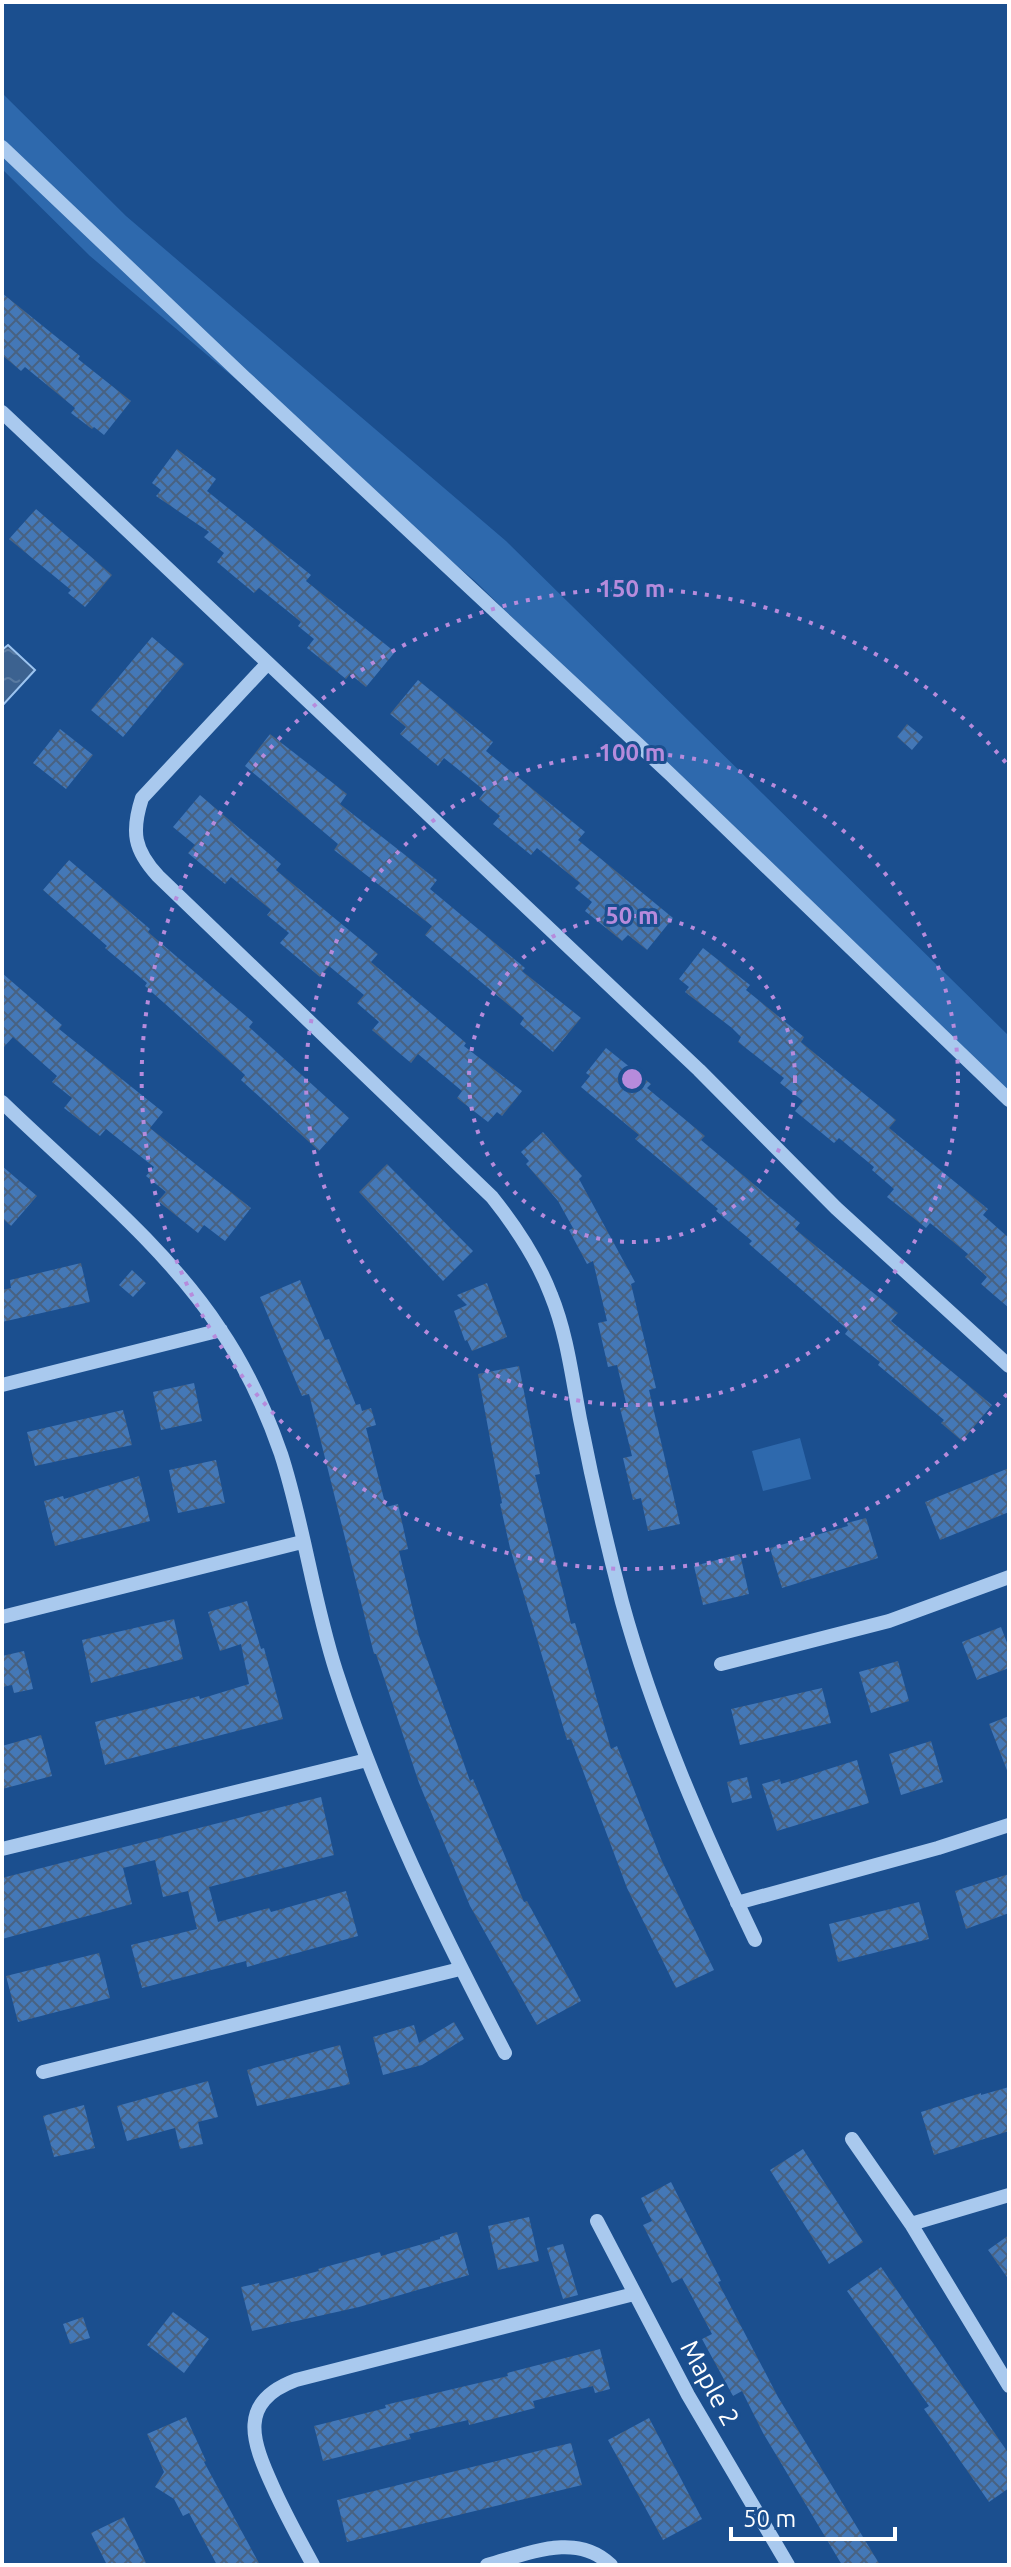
<svg xmlns="http://www.w3.org/2000/svg" width="1011" height="2567" font-family="Ubuntu,sans-serif">
  <defs>
    <pattern id="water-ripples" width="26" height="14" patternUnits="userSpaceOnUse" patternTransform="scale(2)"><rect width="26" height="14" fill="#3c6290"/><path d="M2 4q2-2 4 0t4 0M15 11q2-2 4 0t4 0" fill="none" stroke="#597aa1"/></pattern>
    <pattern id="building-cross-hatch" width="8" height="8" patternUnits="userSpaceOnUse" patternTransform="scale(2)"><rect width="8" height="8" fill="#4478b7"/><path d="M0 0l8 8M0 8l8-8" fill="none" stroke="#486282"/></pattern>
  </defs>
  <rect width="100%" height="100%" fill="#1b4f8f"/>
  <path fill="#2e69ad" d="M2,93L126,216L506,541L1009,1036V1103L475,581L90,256L2,169Z
    M800,1438L811,1479L763,1491L752,1451Z"/>
  <path fill="url(#water-ripples)" stroke="#9cc4f0" stroke-width="2" d="M8,645L35,670L2,706V650Z"/>
  <path fill="url(#building-cross-hatch)" d="M2,293L80,356L78,359L131,401L104,435L94,427L92,429L71,413L75,408L25,367L21,371L2,355Z
    M177,449L216,479L207,491L311,575L306,581L395,652L366,687L350,674L346,679L307,648L314,639L298,626L301,622L259,588L254,593L217,562L224,553L204,537L209,532L156,496L161,490L152,483Z
    M36,509L112,575L85,607L68,593L71,590L9,539Z
    M152,637L184,664L123,737L91,710Z
    M418,680L493,742L486,751L585,832L578,840L673,918L647,950L628,935L622,941L585,911L592,902L575,888L580,883L537,848L531,855L493,824L500,816L479,799L485,791L444,758L438,766L400,734L406,727L390,714Z
    M907,724L923,737L912,750L897,737Z
    M60,729L93,755L66,789L33,763Z
    M270,734L347,794L340,804L437,880L430,889L525,968L522,971L581,1018L553,1052L520,1024L524,1018L425,935L432,926L334,850L338,844L245,766Z
    M200,795L281,864L276,870L378,954L371,962L466,1043L464,1046L522,1091L502,1116L497,1112L488,1122L457,1098L462,1091L418,1054L411,1063L372,1030L379,1022L357,1003L364,995L329,966L320,977L280,943L289,933L267,915L271,910L231,877L225,884L188,853L195,845L173,827Z
    M69,860L150,929L148,932L253,1022L249,1027L349,1118L319,1151L241,1080L245,1075L145,986L147,983L105,948L107,946L43,890Z
    M703,948L750,985L746,990L804,1037L801,1042L896,1120L889,1128L988,1209L983,1215L1009,1238V1308L981,1284L987,1277L965,1257L968,1254L930,1223L926,1228L887,1197L894,1189L872,1170L874,1167L839,1138L834,1143L795,1111L803,1101L780,1083L784,1078L738,1042L741,1037L732,1028L685,992L689,987L679,979Z
    M2,973L62,1025L59,1029L163,1112L150,1128L251,1208L225,1241L204,1225L198,1233L158,1201L166,1192L146,1176L154,1167L106,1129L100,1136L64,1108L72,1098L52,1082L57,1076L13,1037L2,1049Z
    M606,1048L651,1084L647,1088L705,1136L701,1140L800,1223L795,1229L898,1313L891,1321L992,1405L962,1441L941,1423L944,1420L878,1365L880,1362L845,1334L848,1330L749,1244L752,1241L716,1211L718,1209L635,1139L639,1135L581,1087L590,1076L586,1073Z
    M543,1132L582,1176L579,1179L635,1282L631,1284L656,1388L649,1390L680,1524L648,1531L641,1498L633,1500L623,1458L632,1456L620,1408L627,1407L617,1365L608,1367L598,1323L607,1321L593,1261L587,1264L569,1230L573,1228L558,1201L526,1164L529,1161L521,1152Z
    M387,1164L473,1251L443,1281L359,1192Z
    M2,1166L37,1196L11,1226L2,1218Z
    M81,1263L90,1302L2,1322V1290L11,1288L10,1280Z
    M132,1270L146,1283L133,1297L119,1285Z
    M300,1280L325,1340L329,1339L356,1405L360,1404L362,1411L371,1408L376,1425L366,1428L386,1507L398,1504L408,1549L399,1551L419,1636L470,1781L473,1779L524,1902L527,1901L581,2001L537,2025L470,1906L419,1783L376,1654H374L309,1394L302,1396L260,1297Z
    M487,1283L507,1337L472,1351L467,1340L465,1341L454,1311L467,1305L457,1295Z
    M519,1366L540,1474L535,1475L571,1624L575,1623L611,1749L617,1746L661,1859L714,1970L676,1988L627,1888L571,1739L567,1740L510,1548L500,1504L502,1503L478,1374Z
    M194,1383L202,1421L161,1430L153,1392Z
    M123,1410L132,1445L35,1466L27,1432Z
    M216,1460L225,1503L178,1513L169,1470Z
    M1009,1468V1512L940,1540L925,1502Z
    M139,1476L150,1521L55,1546L44,1501L63,1496L64,1499Z
    M866,1518L878,1558L782,1588L770,1548L848,1526L847,1523Z
    M740,1554L749,1594L703,1605L694,1566Z
    M247,1601L261,1649L264,1648L283,1719L105,1765L95,1722L199,1696L200,1699L249,1684L241,1644L220,1651L208,1612Z
    M174,1619L183,1659L91,1683L82,1640Z
    M1001,1627L1009,1648V1668L977,1680L962,1642Z
    M24,1651L33,1689L14,1693L12,1685L2,1687V1656Z
    M898,1661L909,1701L871,1713L859,1672Z
    M822,1688L831,1723L740,1745L731,1709Z
    M1009,1716V1773H1008L989,1724Z
    M41,1735L52,1776L2,1789V1746Z
    M931,1741L943,1782L901,1795L889,1754Z
    M857,1760L869,1803L777,1831L762,1784L780,1779L781,1784Z
    M747,1777L752,1798L732,1803L727,1782Z
    M321,1797L334,1855L209,1887L218,1922L269,1908L271,1912L346,1891L358,1936L247,1967L246,1961L142,1988L131,1945L197,1929L188,1891L163,1897L155,1860L123,1868L132,1904L2,1939V1878Z
    M1009,1874V1913L966,1929L955,1891Z
    M919,1902L929,1939L838,1962L829,1924Z
    M99,1953L110,1998L18,2022L6,1976Z
    M454,2022L464,2039L422,2065L383,2075L373,2037L414,2025L419,2043Z
    M340,2045L350,2084L257,2106L247,2070Z
    M208,2081L218,2117L198,2122L203,2144L180,2149L175,2128L127,2141L117,2106Z
    M1009,2087V2131L934,2155L921,2112L981,2093V2095Z
    M84,2105L95,2148L54,2157L43,2116Z
    M803,2149L863,2242L829,2264L770,2170Z
    M671,2182L721,2281L718,2282L778,2397L880,2565H842L763,2433L742,2391L733,2396L702,2339L712,2334L682,2278L672,2283L643,2225L652,2221L641,2198Z
    M529,2217L539,2261L498,2270L488,2226Z
    M457,2232L469,2275L359,2307L252,2331L241,2287L259,2283L260,2286L319,2271L318,2269L380,2252L381,2256L440,2239V2237Z
    M1009,2235V2280L988,2250Z
    M563,2244L578,2295L563,2299L547,2248Z
    M881,2267L1009,2454V2488L989,2502L924,2409L929,2406L847,2291Z
    M173,2312L209,2339L184,2373L147,2345Z
    M83,2317L90,2338L70,2344L63,2324Z
    M600,2349L610,2389L595,2393L593,2386L533,2401L535,2408L469,2425L468,2420L409,2434L411,2439L323,2461L314,2426L386,2408L385,2405L508,2376L507,2373Z
    M186,2417L206,2461L204,2462L260,2565H217L189,2513L183,2516L174,2499L155,2487L164,2472L147,2434Z
    M649,2418L702,2519L663,2540L608,2440Z
    M571,2443L582,2485L347,2542L337,2500Z
    M124,2517L147,2565H107L91,2533Z"/>
  <g fill="none" stroke-linecap="round" stroke-linejoin="round">
    <path stroke="#a9c9ee" stroke-width="14" d="M2,147L244,377L671,775L1009,1100
      M2,412L699,1070L836,1208L1009,1366
      M268,663L142,798C131,832 134,850 158,876L492,1197C516,1227 537,1258 551,1295C567,1334 572,1377 580,1419C592,1480 606,1541 622,1602C654,1719 703,1831 755,1940
      M2,1102C74,1172 165,1245 220,1329C246,1367 266,1411 281,1454C304,1525 313,1600 336,1671C379,1805 440,1929 505,2053
      M2,1385L221,1330
      M2,1617L302,1542
      M721,1664L889,1621L1009,1577
      M2,1849L367,1760
      M737,1903L938,1848L1009,1825
      M43,2072L460,1969
      M852,2139L911,2224L1009,2386
      M597,2221L688,2395L788,2565
      M911,2224L1009,2195
      M313,2565C299,2539 285,2514 273,2487C252,2441 237,2402 296,2380L634,2294
      M487,2565C528,2554 576,2531 611,2565"/>
  </g>
  <g fill="none" stroke="#b68bdc" stroke-width="4" stroke-dasharray="4 8">
    <circle cx="632" cy="1079" r="163"/>
    <circle cx="632" cy="1079" r="326"/>
    <path d="M1007 1394A490 490 0 1 1 1007 764"/>
  </g>
  <g text-anchor="middle" stroke-width="6" stroke-linejoin="round" paint-order="stroke">
    <g font-size="26" fill="#fff" stroke="#1b4f8f">
      <text transform="translate(710 2383) rotate(61)" y="9">Maple 2</text>
    </g>
  </g>
  <circle cx="632" cy="1079" r="12" fill="#b68bdc" stroke="#1b4f8f" stroke-width="4"/>
  <g font-size="24" text-anchor="middle" font-weight="bold" fill="#b68bdc" stroke="#1b4f8f" stroke-width="6" stroke-linejoin="round" paint-order="stroke">
    <text x="632" y="597">150 m</text>
    <text x="632" y="761">100 m</text>
    <text x="632" y="924">50 m</text>
  </g>
  <rect width="1011" height="2567" fill="none" stroke="#ffffff" stroke-width="8"/>
  <path d="M731 2527v12h164v-12" fill="none" stroke="#ffffff" stroke-width="4"/>
  <text x="743" y="2527" font-size="24" fill="#ffffff" stroke="#1b4f8f" stroke-width="6" paint-order="stroke">50 m</text>
</svg>
